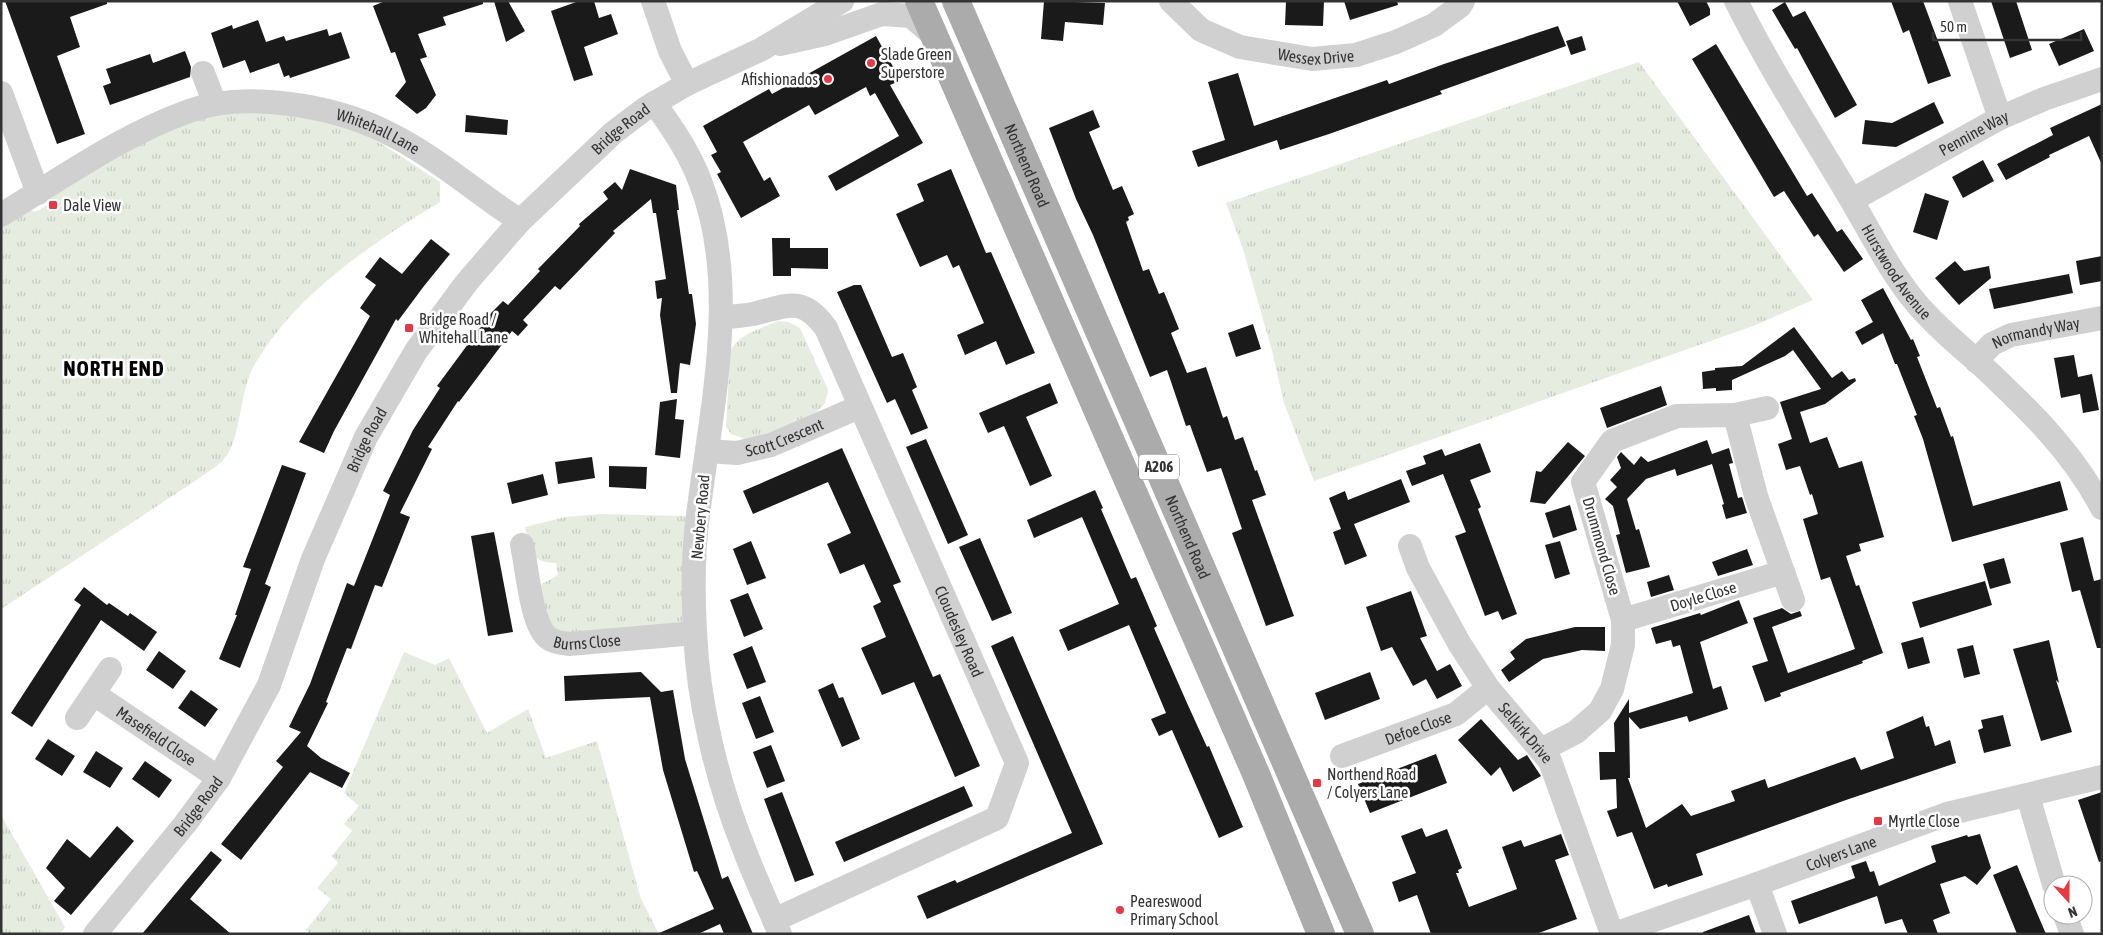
<svg xmlns="http://www.w3.org/2000/svg" width="2103" height="935" font-family="'Asap Condensed',sans-serif">
  <defs>
    <pattern id="grass-tufts" width="24" height="20" patternUnits="userSpaceOnUse" patternTransform="scale(1.25)"><rect width="24" height="20" fill="#e6ecdf"/><path d="M3 7l-1-3M5 7V3M7 7l1-3M15 17l-1-3M17 17v-4M19 17l1-3" fill="none" stroke="#c6cbc0"/></pattern>
  </defs>
  <rect width="100%" height="100%" fill="#fff"/>
  <path fill="url(#grass-tufts)" d="M1639,62L1813,300L1753,326L1314,481L1284,403L1272,351L1243,249L1226,203Z
    M283,112L347,126L382,144L440,182V202C372,243 296,294 255,364C239,391 242,432 227,455C221,465 207,472 198,479L1,609V226L30,210L36,212L47,205V199L175,122L202,113Z
    M778,321L789,322L800,328L828,390L825,403L816,413L761,438L745,439L731,434L726,427L730,353C736,334 761,329 778,321Z
    M601,514L686,516L683,622L679,626L572,637L550,631L540,588L542,584L558,575L556,563C530,563 530,549 525,527L565,517Z
    M404,652L435,665L449,658L487,733L528,709L546,758L597,741L641,899L659,934H310L306,930L331,899L317,888L338,863L332,856L352,831L344,824L359,806L344,793Z
    M1,815L65,927L60,934H1Z"/>
  <path fill="#1a1a1a" d="M5,1H107V4L70,17L80,47L57,56L85,134L57,144Z
    M385,1H483V4L443,17L446,25L418,34L427,57L420,59L436,95L426,108L417,114L395,96L406,82L395,52L391,53L373,6Z
    M494,1H508L525,31L506,42Z
    M579,1H594L599,18L611,14L618,34L584,47L593,75L574,81L551,11Z
    M1044,1L1105,3L1103,25L1065,22L1063,41L1041,39Z
    M1286,1H1324L1323,26L1285,25Z
    M1344,1H1397L1398,5L1350,20Z
    M1677,1H1706L1710,9V15L1690,26Z
    M1891,1H1923L1951,76L1928,84L1909,30L1903,33Z
    M1991,1H2016L2032,50L2010,58Z
    M1785,2L1793,17L1805,11L1857,105L1835,118L1797,48L1795,49L1772,10Z
    M258,20L266,42L284,36L286,41L327,29L329,36L341,32L350,58L290,78L289,75L284,77L279,63L250,73L245,60L223,68L211,33L232,25L233,29Z
    M1558,26L1566,46L1440,91L1442,94L1329,134L1280,150L1277,140L1198,167L1192,151L1225,140L1208,82L1238,73L1254,126L1387,80L1389,84L1444,64Z
    M2084,29L2094,51L2059,66L2049,44Z
    M876,36L896,72L893,74L897,82L890,85L923,143L836,191L828,176L899,136L875,93L870,96L866,87L815,115L809,105L743,142L764,181L770,177L780,196L741,218L717,174L721,172L711,155L717,152L703,126L769,89L772,94Z
    M1582,36L1586,50L1571,55L1566,41Z
    M1716,44L1807,196L1812,193L1837,232L1842,229L1863,259L1844,272L1818,234L1814,237L1784,191L1774,197L1692,59Z
    M185,51L191,67L190,77L110,105L103,86L111,83L106,69L150,54L153,63Z
    M1934,102L1944,123L1896,147L1862,144L1865,120L1892,123Z
    M2102,104V165L2089,136L2049,155L2050,157L2006,180L1997,164L2053,135L2050,128Z
    M1093,110L1100,127L1089,132L1113,190L1122,186L1134,214L1128,217L1129,220L1126,222L1143,271L1149,269L1159,294L1164,292L1179,329L1171,333L1187,373L1206,367L1223,418L1227,416L1235,440L1243,437L1255,471L1257,470L1266,495L1252,500L1294,616L1266,626L1232,533L1242,529L1221,468L1207,472L1190,425L1186,426L1167,370L1150,377L1093,235L1076,199L1049,128Z
    M466,115L508,120L507,135L465,132Z
    M1983,160L1994,181L1963,198L1952,177Z
    M630,169L676,185L679,210H677L689,294H692L696,324L690,365L680,363L677,393H671L660,315L662,298L657,299L655,281L666,279L656,213H653L651,199L613,231L615,233L560,290L555,286L523,320L528,325L518,336L512,331L459,402L458,401L428,447L432,449L400,513L410,517L382,587L375,585L351,649L347,648L326,702L328,703L307,746L321,758L350,773L342,788L310,772L241,860L221,844L283,767L276,761L301,732L289,727L310,684L347,583L354,586L390,495L383,491L413,430L440,388L437,386L491,313L503,301L508,305L540,271L538,269L580,226L579,224L608,199L603,192L615,182L622,190Z
    M951,169L986,253L991,252L1035,353L1006,365L996,341L965,355L957,335L984,323L959,265L953,268L947,255L920,267L896,214L924,201L917,184Z
    M1925,193L1949,201L1937,240L1913,232Z
    M772,238H790V248H828V269L791,268V276H773Z
    M431,239L450,254L424,286L398,321L396,319L334,431L324,453L299,442L370,316L360,308L376,285L365,277L380,257L402,274Z
    M2102,256V281L2080,285L2076,261Z
    M1955,261L1964,271L1989,266L1991,278L1959,305L1935,278Z
    M2069,274L2073,293L1994,309L1989,289Z
    M854,285H861L892,357L903,353L917,387L912,390L928,428L911,435L895,399L887,403L837,292Z
    M1883,288L1911,340L1913,339L1920,356L1917,357L1937,408L1940,407L1951,437L1953,436L1973,506L2060,481L2068,510L1952,542L1923,439L1914,416L1917,415L1897,364H1895L1883,333L1862,345L1855,332L1873,322L1861,300Z
    M1253,324L1261,349L1236,357L1228,333Z
    M1794,327L1832,378L1842,371L1849,380L1855,378L1856,381L1825,404L1800,412L1810,443L1827,437L1839,468L1862,461L1884,537L1859,544L1861,551L1846,556L1856,586L1859,585L1883,653L1862,661L1863,663L1780,693L1781,696L1765,702L1752,666L1768,661L1753,618L1782,608L1791,614L1800,611L1802,616L1772,627L1788,673L1855,649L1830,577L1821,580L1803,519L1818,514L1812,494L1810,495L1800,466L1786,470L1778,444L1792,439L1780,402L1821,389L1793,350L1785,356L1732,380V390L1716,391V388L1703,389L1702,372L1715,370V368L1742,366Z
    M2074,355L2078,377L2092,374L2099,410L2083,413L2080,394L2061,398L2054,358Z
    M1050,383L1058,403L1026,417L1052,476L1030,486L1004,426L988,433L979,413Z
    M1661,386L1667,405L1607,428L1600,408Z
    M677,399L675,419L684,420L680,458L655,455L660,402Z
    M926,439L968,535L948,544L906,447Z
    M1707,440L1712,454L1729,448L1733,463L1729,464L1738,498L1742,497L1747,513L1726,519L1722,505L1724,504L1712,464L1677,476L1675,469L1646,479L1627,499L1636,530L1639,529L1650,567L1626,573L1616,535L1620,534L1613,506L1605,499L1617,487L1610,480L1621,468L1617,457L1621,452L1634,465L1641,456L1648,462Z
    M1568,442L1585,456L1545,504L1530,502L1536,471L1541,472Z
    M1480,443L1491,472L1470,480L1481,507L1478,509L1517,614L1502,620L1498,611L1485,616L1455,536L1466,532L1443,474L1412,486L1406,471L1426,464L1423,456L1442,449L1445,456Z
    M842,448L901,582L893,585L933,677L940,674L980,766L955,777L914,682L882,695L861,648L886,637L873,606L881,602L864,564L840,574L827,544L851,533L828,482L753,514L743,491Z
    M592,457L595,478L558,484L555,462Z
    M282,465L306,473L265,584L271,587L240,668L219,659L237,615H235L251,569L243,567Z
    M609,466L647,467L646,489L609,487Z
    M543,474L548,495L512,504L507,483Z
    M1401,479L1410,502L1354,524L1367,556L1345,565L1333,532L1341,529L1329,498L1345,491L1348,500Z
    M1095,490L1103,508L1101,509L1131,579L1136,577L1157,626L1154,628L1187,703L1207,747L1209,746L1243,827L1219,838L1172,730L1159,736L1151,719L1166,713L1129,625L1068,651L1059,630L1119,604L1082,517L1034,538L1027,520Z
    M1570,505L1577,530L1553,538L1545,513Z
    M494,532L513,632L488,636L471,536Z
    M2083,537L2094,581L2102,579V648H2097L2080,590L2072,592L2060,543Z
    M980,538L1012,613L992,621L959,547Z
    M751,541L766,578L747,585L733,549Z
    M1560,541L1570,574L1555,579L1545,545Z
    M1747,549L1753,565L1718,576L1712,562Z
    M2004,558L2011,583L1990,589L1983,564Z
    M1669,575L1674,590L1651,597L1647,582Z
    M1985,581L1992,605L1920,628L1912,602Z
    M84,587L107,605L109,603L128,616L130,613L157,632L144,651L101,620L32,727L11,713L81,605L74,600Z
    M1411,591L1427,636L1420,638L1437,671L1450,664L1462,686L1437,699L1426,679L1413,686L1392,647L1381,651L1366,607Z
    M748,593L763,629L744,637L730,600Z
    M1739,600L1748,623L1700,642L1713,689L1721,686L1728,709L1689,722L1687,716L1640,729L1629,717L1630,778H1628L1646,828L1682,804L1691,816L1735,801L1731,791L1765,779L1768,788L1855,757L1861,770L1894,758L1886,732L1923,716L1926,727L1929,726L1935,746L1950,740L1956,763L1846,800L1696,854L1703,875L1668,887L1667,884L1654,889L1632,832L1617,837L1607,811L1617,808L1616,779L1600,780L1599,752H1615L1614,723L1629,699V713L1693,693L1680,645L1673,647L1671,640L1656,644L1651,628L1700,613L1701,615Z
    M1575,627H1605V651L1582,650L1543,659L1509,682L1501,670L1515,659L1510,652L1526,639Z
    M1013,636L1103,844L927,919L917,896L955,880L957,883L1072,833L991,646Z
    M1923,637L1930,663L1908,669L1901,643Z
    M2049,640L2059,683L2056,680L2072,732L2041,741L2013,649Z
    M1973,645L1980,674L1964,678L1957,649Z
    M752,646L766,682L747,689L733,654Z
    M159,651L186,671L173,689L146,670Z
    M641,672L661,692L673,690L685,759L722,879L728,876L753,934H724L720,924L698,934H657L714,909L697,871L694,872L663,770L650,697L565,701L564,676Z
    M1370,672L1380,699L1325,720L1315,693Z
    M833,683L839,698L843,697L860,739L842,747L818,690Z
    M191,690L218,709L205,727L178,708Z
    M760,696L774,732L756,739L742,703Z
    M2003,715L2011,746L1984,753L1978,730L1983,728L1981,720Z
    M1481,719L1518,760L1527,755L1541,776L1513,792L1500,767L1491,776L1458,740Z
    M48,739L75,756L62,776L35,759Z
    M771,745L785,781L767,788L753,752Z
    M96,751L123,768L110,788L83,772Z
    M1436,754L1447,783L1370,813L1358,784Z
    M145,761L172,780L159,798L132,779Z
    M964,786L973,806L844,862L835,842Z
    M782,792L814,875L795,882L764,799Z
    M2102,792V861L2099,862L2078,800Z
    M117,826L134,841L71,915L54,901L65,888L46,868L67,839L90,858Z
    M1422,828L1426,837L1447,829L1462,868L1458,870L1459,873H1456L1469,907L1517,889L1502,847L1521,840L1524,847L1561,834L1569,855L1555,860L1577,919L1536,934H1431L1417,895L1399,902L1392,882L1416,873L1401,836Z
    M1980,834L1991,868L1977,885L1965,876L1940,884L1950,913L1933,920L1938,934H1908L1902,919L1885,924L1877,896L1799,924L1791,901L1855,878L1851,866L1866,861L1870,872L1874,871L1879,886L1936,862L1931,846L1967,835L1968,837Z
    M211,851L222,860L190,899L231,934H142Z
    M2017,865L2037,913L2046,934H2017L1993,875Z
    M1749,915L1756,934H1703V932Z"/>
  <g fill="none" stroke-linecap="round" stroke-linejoin="round">
    <g stroke="#d0d0d0" stroke-width="24">
      <path d="M653,1L670,51L687,84"/>
      <path id="s1" d="M1171,1L1201,30L1240,47L1312,59L1356,55L1396,42L1434,25L1460,6L1463,1"/>
      <path id="s2" d="M1736,1C1769,67 1809,129 1846,191C1869,229 1889,271 1917,304C1935,325 1956,343 1977,361C2024,405 2072,450 2102,508"/>
      <path d="M1960,1L2000,118"/>
      <path d="M780,44L825,34L882,14L911,16L934,36"/>
      <path d="M203,73L215,104"/>
      <path d="M1,93L38,193"/>
      <path d="M654,103C673,128 689,152 700,181C741,285 711,408 698,515C693,551 693,596 695,632C698,702 717,781 743,846C754,876 768,905 780,934"/>
      <path id="s3" d="M1852,200L2000,118L2044,99L2102,79"/>
      <path id="s4" d="M1,215C62,178 122,135 189,111C244,90 333,106 384,131C433,154 475,192 520,221"/>
      <path id="s5" d="M722,318C732,316 743,316 753,314C787,306 802,295 826,328L1017,763L997,818L774,920"/>
      <path id="s6" d="M1976,361L1992,344L2011,335L2102,318"/>
      <path d="M1735,415L1767,408"/>
      <path id="s7" d="M707,451L737,453L771,445L859,407"/>
      <path id="s8" d="M522,545C527,567 531,623 547,637C553,642 561,643 569,644L695,633"/>
      <path id="s9" d="M1410,546L1418,568L1459,643L1488,688L1550,761L1612,934"/>
      <path d="M1783,572L1793,600"/>
      <path id="s10" d="M94,694L219,778"/>
      <path d="M77,718L110,669"/>
      <path d="M1541,750L1576,732L1600,711L1612,689L1623,645V620L1583,482L1612,441L1677,416L1735,415L1756,496L1783,572L1623,620"/>
      <path id="s11" d="M1342,756L1456,714L1488,688"/>
      <path d="M2028,796L2054,885"/>
      <path d="M1757,884L1775,934"/>
      <path d="M2065,915L2072,934"/>
      <path id="s12" d="M95,934L185,824L219,778L269,685L313,559L366,437L416,351L467,282L520,221L613,133L646,108L687,84L762,49L842,1"/>
      <path id="s13" d="M1614,934L1757,884L1947,814L2102,777"/>
    </g>
    <g stroke="#ababab" stroke-width="28">
      <path d="M919,1L1256,774L1321,934"/>
      <path id="s14" d="M956,1L1360,934"/>
    </g>
  </g>
  <g fill="#e63946" stroke="#fff" stroke-width="2">
    <circle cx="871" cy="63" r="5"/>
    <circle cx="828" cy="79" r="5"/>
    <rect x="48" y="200" width="10" height="10" rx="2.5"/>
    <rect x="404" y="323" width="10" height="10" rx="2.5"/>
    <rect x="1312" y="778" width="10" height="10" rx="2.5"/>
    <rect x="1873" y="816" width="10" height="10" rx="2.5"/>
    <circle cx="1120" cy="910" r="5"/>
  </g>
  <g text-anchor="middle" stroke-width="5" stroke-linejoin="round" paint-order="stroke">
    <rect fill="#fff" stroke="#707070" stroke-width="1" x="1139" y="454.5" width="40" height="25" rx="4"/>
    <g font-size="15" font-weight="bold" fill="#333">
      <text x="1159" y="472">A206</text>
    </g>
    <g font-size="16" fill="#333" stroke="#fff">
      <text dy="6" stroke="none"><textPath href="#s1" startOffset="161">Wessex Drive</textPath></text>
      <text dy="6" stroke="none"><textPath href="#s12" startOffset="974">Bridge Road</textPath></text>
      <text dy="6" stroke="none"><textPath href="#s4" startOffset="410">Whitehall Lane</textPath></text>
      <text dy="6" stroke="none"><textPath href="#s3" startOffset="139">Pennine Way</textPath></text>
      <text dy="6" stroke="none"><textPath href="#s14" startOffset="179">Northend Road</textPath></text>
      <text dy="6" stroke="none"><textPath href="#s2" startOffset="315">Hurstwood Avenue</textPath></text>
      <text dy="6" stroke="none"><textPath href="#s6" startOffset="69">Normandy Way</textPath></text>
      <text dy="6" stroke="none"><textPath href="#s7" startOffset="80">Scott Crescent</textPath></text>
      <text dy="6" stroke="none"><textPath href="#s12" startOffset="569">Bridge Road</textPath></text>
      <text transform="translate(700 517) rotate(-85)" y="6">Newbery Road</text>
      <text dy="6" stroke="none"><textPath href="#s14" startOffset="584">Northend Road</textPath></text>
      <text transform="translate(1602 546) rotate(74)" y="6">Drummond Close</text>
      <text transform="translate(1703 596) rotate(-17)" y="6">Doyle Close</text>
      <text dy="6" stroke="none"><textPath href="#s5" startOffset="445">Cloudesley Road</textPath></text>
      <text dy="6" stroke="none"><textPath href="#s8" startOffset="138">Burns Close</textPath></text>
      <text dy="6" stroke="none"><textPath href="#s11" startOffset="81">Defoe Close</textPath></text>
      <text dy="6" stroke="none"><textPath href="#s9" startOffset="221">Selkirk Drive</textPath></text>
      <text dy="6" stroke="none"><textPath href="#s10" startOffset="75">Masefield Close</textPath></text>
      <text dy="6" stroke="none"><textPath href="#s12" startOffset="164">Bridge Road</textPath></text>
      <text dy="6" stroke="none"><textPath href="#s13" startOffset="241">Colyers Lane</textPath></text>
    </g>
    <g font-size="16" fill="#333" stroke="#fff" text-anchor="start">
      <text x="881" y="60">Slade Green<tspan x="881" dy="18">Superstore</tspan></text>
      <text x="818" y="85" text-anchor="end">Afishionados</text>
      <text x="63" y="211">Dale View</text>
      <text x="419" y="325">Bridge Road /<tspan x="419" dy="18">Whitehall Lane</tspan></text>
      <text x="1327" y="780">Northend Road<tspan x="1327" dy="18">/ Colyers Lane</tspan></text>
      <text x="1888" y="827">Myrtle Close</text>
      <text x="1130" y="907">Peareswood<tspan x="1130" dy="18">Primary School</tspan></text>
    </g>
    <g font-size="21" font-weight="bold" letter-spacing="1" fill="#000" stroke="#fff">
      <text x="114" y="376">NORTH END</text>
    </g>
  </g>
  <rect width="2103" height="935" fill="none" stroke="#333333" stroke-width="5"/>
  <g transform="translate(2068 900) rotate(159)"><circle r="24" fill="#ffffff" stroke="#adadad"/>
  <path d="M0-4L9 19L0 12L-9 19Z" fill="#e63946"/>
  <text y="-8" font-size="14" font-weight="bold" text-anchor="middle" fill="#333333">N</text>
  </g>
  <path d="M1933 32v8h148v-8" fill="none" stroke="#333333" stroke-width="2.5"/>
  <text x="1940" y="32" font-size="15" fill="#333333" stroke="#ffffff" stroke-width="4" paint-order="stroke">50 m</text>
</svg>
